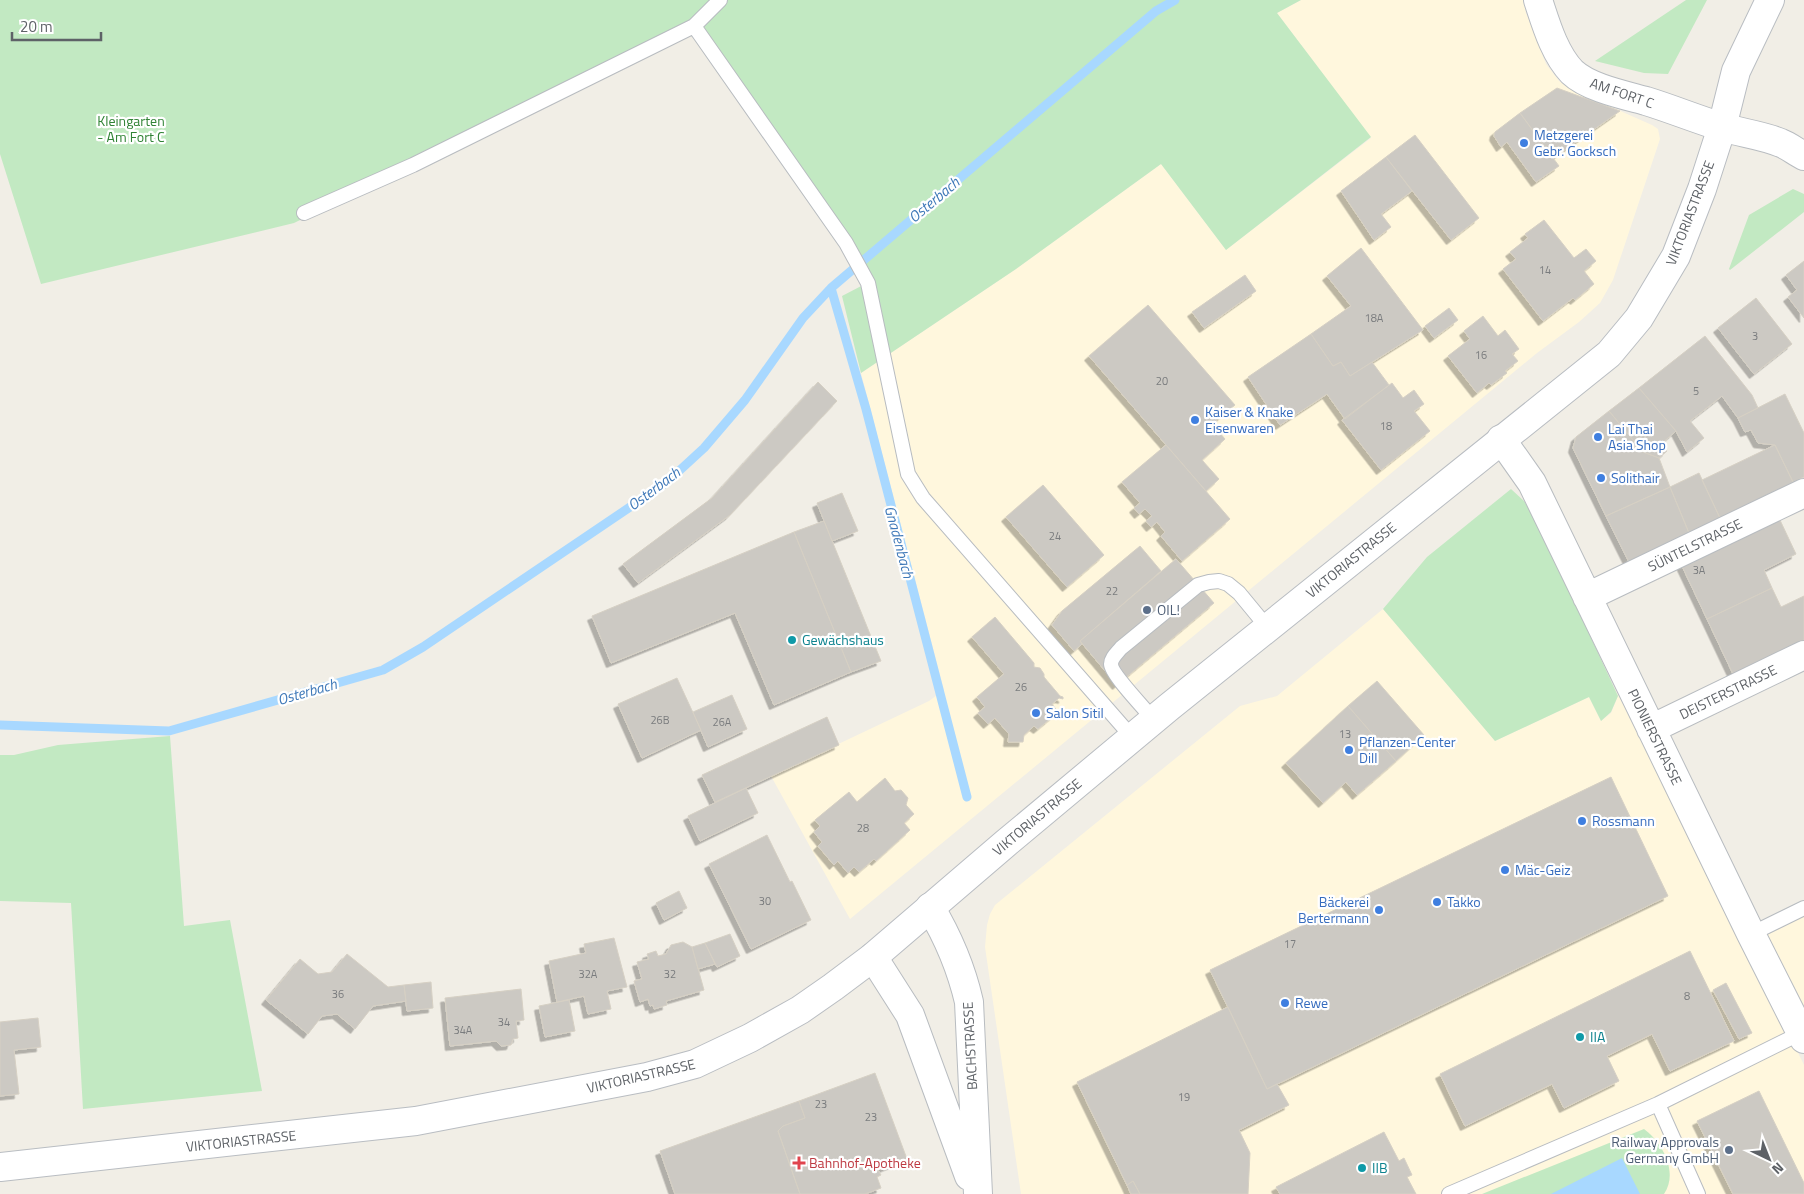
<svg xmlns="http://www.w3.org/2000/svg" width="1804" height="1194" font-family="'Titillium Web',sans-serif">
  <defs>
    <filter id="shadow"><feDropShadow dx="-4.5" dy="4.5" stdDeviation="0" flood-color="#0004"/></filter>
  </defs>
  <rect width="100%" height="100%" fill="#f1eee6"/>
  <path fill="#fff7dd" d="M1301,0H1523L1526,13L1546,64L1559,81L1571,89L1652,125L1658,129L1660,139L1613,280L1600,303L1579,322L1537,353L850,919L771,776L929,701L944,690L861,373L1016,269L1161,164L1226,250L1371,138L1277,13Z
    M1383,609L1495,741L1589,697L1601,721L1611,713L1618,696L1612,683L1726,906L1804,1065V1194H1021L985,947L987,925L990,914L995,905L1240,706L1277,696Z
    M1804,915V1021L1760,936Z"/>
  <path fill="#c2e9c2" d="M0,0H1301L1277,13L1371,137L1226,250L1161,164L1016,269L861,373L842,296L867,283L694,27L294,223L41,284L0,154Z
    M1686,0H1707L1668,74L1644,73L1595,61Z
    M1793,189L1804,194V212L1730,270L1729,269L1749,215Z
    M1511,489L1524,501L1537,521L1618,696L1611,712L1601,721L1589,697L1495,741L1383,609L1427,557Z
    M170,736L184,926L230,920L262,1091L83,1109L71,903L0,901V755H14L58,745Z
    M1644,1129C1662,1142 1679,1172 1664,1194H1482Z"/>
  <path fill="#a8d8ff" d="M1622,1158L1640,1194H1551Z"/>
  <g fill="none" stroke-linecap="round" stroke-linejoin="round">
    <path stroke="#a8d8ff" stroke-width="9" d="M831,288L866,409L967,797
      M0,725L169,731L383,670L423,647L667,482L704,448L745,400L803,318L831,288L1156,11L1175,0"/>
  </g>
  <path fill="#ccc9c3" stroke="#d6d0c4" filter="url(#shadow)" d="M1557,88L1620,111L1553,158L1520,113Z
    M1520,113L1559,166L1536,182L1507,142L1501,147L1494,136L1495,132Z
    M1415,135L1479,218L1451,240L1386,157Z
    M1386,157L1412,191L1381,214L1391,227L1374,240L1341,191Z
    M1544,220L1574,258L1586,249L1596,261L1584,271L1594,284L1575,300L1573,298L1543,321L1503,269L1516,259L1510,252L1528,238L1525,234Z
    M1361,248L1423,330L1350,376L1341,362L1333,366L1311,334L1351,306L1327,276Z
    M1804,261V318L1788,297L1797,290L1786,275Z
    M1245,275L1256,291L1204,328L1192,312Z
    M1756,298L1792,344L1754,374L1718,328Z
    M1148,305L1235,405L1212,424L1225,439L1202,460L1219,479L1206,491L1089,356Z
    M1449,308L1458,320L1434,338L1425,326Z
    M1483,316L1498,336L1505,330L1519,349L1512,354L1518,361L1505,371L1507,373L1491,385L1489,383L1477,393L1448,356L1470,339L1464,331Z
    M1311,334L1333,366L1341,362L1350,376L1372,362L1389,385L1345,419L1327,394L1280,425L1248,377Z
    M1705,336L1752,395L1758,408L1738,418L1722,396L1690,421L1704,438L1687,452L1676,431L1639,388Z
    M818,382L837,401L730,515L638,583L623,564L712,498Z
    M1392,383L1403,398L1414,390L1424,404L1414,411L1430,431L1381,470L1342,420Z
    M1639,388L1676,431L1661,444L1667,451L1659,458L1643,452L1609,411Z
    M1785,394L1804,433V477L1793,482L1775,445L1758,443L1751,430L1745,432L1738,418Z
    M1609,411L1643,452L1659,458L1670,487L1606,516L1573,448L1576,437Z
    M1166,445L1230,519L1182,561L1161,536L1165,532L1157,522L1151,527L1146,521L1152,516L1145,509L1139,514L1134,508L1140,503L1122,482Z
    M1775,445L1793,482L1720,518L1702,480Z
    M1699,473L1720,518L1689,533L1670,487Z
    M1043,485L1104,555L1067,587L1006,517Z
    M1670,487L1689,533L1629,562L1606,516Z
    M842,493L858,531L832,541L817,503Z
    M1779,518L1796,554L1764,570L1772,588L1707,619L1681,564Z
    M824,521L881,661L851,672L794,532Z
    M794,532L851,672L774,705L735,613L611,663L592,616Z
    M1140,546L1161,571L1080,641L1082,644L1074,651L1052,625L1062,611Z
    M1176,559L1214,603L1117,685L1080,641Z
    M1772,588L1781,607L1804,596V640L1733,674L1707,619Z
    M995,617L1034,663V667L1040,668L1044,674V677L1060,696L1063,697V699L1059,698L1052,704L1058,712L1038,729L1034,726L1024,735L1023,742H1008L1009,734L995,718L988,724L978,713L985,707L977,697L1004,674L972,637Z
    M677,678L701,730L642,758L618,704Z
    M1377,681L1424,735L1396,761L1348,706Z
    M732,695L747,729L708,747L693,712Z
    M1348,706L1396,761L1357,795L1346,782L1323,803L1286,763Z
    M827,717L839,745L715,802L702,775Z
    M1611,777L1668,896L1267,1089L1210,970Z
    M885,778L895,791L901,790L908,798L906,805L914,814L904,823L910,830L876,861L874,859L859,872L854,867L848,873L838,861L834,865L818,846L822,842L814,832L820,826L815,820L849,792L857,802Z
    M746,788L758,813L700,841L688,816Z
    M767,835L790,882L792,881L811,920L751,949L709,864Z
    M679,891L687,908L664,920L656,903Z
    M730,934L740,956L717,967L705,943Z
    M614,938L627,987L607,991L611,1009L588,1014L584,996L557,1002L549,961L586,953L584,944Z
    M683,942L692,947L704,990L666,1001L667,1005L654,1009L653,1005L650,1006L648,999L640,1002L634,981L642,979L637,962L649,959L647,954L656,951L658,956L666,954L671,945Z
    M705,943L715,964L698,969L692,947Z
    M1690,951L1734,1041L1670,1071L1652,1034L1607,1056L1619,1081L1564,1108L1552,1084L1465,1126L1440,1074Z
    M347,954L388,987L404,985L406,1001L373,1006L355,1029L337,1014L322,1016L308,1034L266,1000L300,959L318,974L332,972Z
    M431,982L433,1008L407,1011L404,985Z
    M1726,983L1752,1033L1739,1039L1713,990Z
    M521,989L524,1020L516,1021L518,1038L513,1039L511,1045L501,1046L496,1041L450,1046L445,998Z
    M569,1000L575,1031L545,1037L539,1006Z
    M1228,1007L1267,1089L1277,1084L1289,1105L1239,1130L1250,1153L1248,1194H1140L1133,1181L1127,1185L1077,1082Z
    M38,1018L41,1047L14,1050L19,1094L0,1096V1022Z
    M875,1073L907,1159L878,1170L881,1175L877,1177L881,1188L865,1194H800L778,1131L783,1126L805,1118L799,1101Z
    M1759,1091L1804,1183V1194H1733L1697,1121Z
    M799,1101L805,1118L783,1126L778,1131L800,1194H675L660,1151Z
    M1384,1132L1399,1161L1404,1158L1412,1175L1407,1177L1416,1194H1280L1276,1187Z
    M1133,1181L1140,1194H1131L1127,1185Z"/>
  <g fill="none" stroke-linecap="round" stroke-linejoin="round">
    <g stroke="#b8bcc0" stroke-width="16">
      <path id="service" d="M694,26L846,243L868,283L908,474L923,498L1132,737
        M304,213L413,165L694,26L720,0
        M1154,720C1146,710 1111,674 1111,664C1111,658 1117,653 1121,648L1198,585L1209,582L1219,581L1228,584L1239,593L1267,627
        M1751,934L1804,908
        M1658,1104L1698,1194
        M1449,1194L1658,1104L1801,1033"/>
    </g>
    <g stroke="#b8bcc0" stroke-width="30">
      <path id="minor" d="M1538,0C1546,24 1554,53 1572,72C1589,88 1624,95 1646,101C1672,109 1696,119 1722,127C1741,133 1762,135 1781,143C1789,146 1796,152 1804,156
        M1501,439L1532,483L1751,934L1804,1039
        M1587,597L1804,493
        M1651,729L1804,655
        M930,907C948,937 961,967 969,1002L978,1194
        M873,957L910,1015L969,1176"/>
    </g>
    <g stroke="#b9bdc2" stroke-width="30">
      <path id="secondary" d="M0,1167L416,1121L647,1077L695,1064L750,1038L800,1010L833,987L873,957L1006,843L1169,707L1609,354L1639,318L1676,256L1702,189L1722,127L1736,71L1770,0"/>
    </g>
    <use href="#service" stroke="#fff" stroke-width="14"/>
    <use href="#minor" stroke="#fff" stroke-width="28"/>
    <use href="#secondary" stroke="#fff" stroke-width="28"/>
  </g>
  <g fill="#3f7fe0" stroke="#fff" stroke-width="2">
    <circle cx="1524" cy="143" r="5"/>
    <circle cx="1195" cy="420" r="5"/>
    <circle cx="1598" cy="437" r="5"/>
    <circle cx="1601" cy="478" r="5"/>
    <circle cx="1036" cy="713" r="5"/>
    <circle cx="1349" cy="750" r="5"/>
    <circle cx="1582" cy="821" r="5"/>
    <circle cx="1505" cy="870" r="5"/>
    <circle cx="1437" cy="902" r="5"/>
    <circle cx="1379" cy="910" r="5"/>
    <circle cx="1285" cy="1003" r="5"/>
  </g>
  <g fill="#5c6f8a" stroke="#fff" stroke-width="2">
    <circle cx="1147" cy="610" r="5"/>
    <circle cx="1729" cy="1150" r="5"/>
  </g>
  <g fill="#0f9aa8" stroke="#fff" stroke-width="2">
    <circle cx="792" cy="640" r="5"/>
    <circle cx="1580" cy="1037" r="5"/>
    <circle cx="1362" cy="1168" r="5"/>
  </g>
  <path fill="#e0444e" stroke="#fff" stroke-width="2" d="M796.5 1155.5h5v5h5v5h-5v5h-5v-5h-5v-5h5z"/>
  <g text-anchor="middle" stroke-width="4.5" stroke-linejoin="round" paint-order="stroke">
    <g font-size="11" fill="#7a7c7e">
      <text x="1545" y="274">14</text>
      <text x="1374" y="322">18A</text>
      <text x="1755" y="340">3</text>
      <text x="1481" y="359">16</text>
      <text x="1162" y="385">20</text>
      <text x="1696" y="395">5</text>
      <text x="1386" y="430">18</text>
      <text x="1055" y="540">24</text>
      <text x="1699" y="574">3A</text>
      <text x="1112" y="595">22</text>
      <text x="1021" y="691">26</text>
      <text x="660" y="724">26B</text>
      <text x="722" y="726">26A</text>
      <text x="1345" y="738">13</text>
      <text x="863" y="832">28</text>
      <text x="765" y="905">30</text>
      <text x="1290" y="948">17</text>
      <text x="588" y="978">32A</text>
      <text x="670" y="978">32</text>
      <text x="338" y="998">36</text>
      <text x="1687" y="1000">8</text>
      <text x="504" y="1026">34</text>
      <text x="463" y="1034">34A</text>
      <text x="1184" y="1101">19</text>
      <text x="821" y="1108">23</text>
      <text x="871" y="1121">23</text>
    </g>
    <g font-size="14" fill="#5e6267" stroke="#fff">
      <text transform="translate(1622 93) rotate(19)" y="5">AM FORT C</text>
      <text transform="translate(1690 213) rotate(-69)" y="5">VIKTORIASTRASSE</text>
      <text transform="translate(1695 545) rotate(-26)" y="5">SÜNTELSTRASSE</text>
      <text transform="translate(1351 560) rotate(-39)" y="5">VIKTORIASTRASSE</text>
      <text transform="translate(1728 692) rotate(-26)" y="5">DEISTERSTRASSE</text>
      <text transform="translate(1655 737) rotate(64)" y="5">PIONIERSTRASSE</text>
      <text transform="translate(1037 817) rotate(-40)" y="5">VIKTORIASTRASSE</text>
      <text transform="translate(970 1046) rotate(-93)" y="5">BACHSTRASSE</text>
      <text transform="translate(641 1076) rotate(-13)" y="5">VIKTORIASTRASSE</text>
      <text transform="translate(241 1141) rotate(-6)" y="5">VIKTORIASTRASSE</text>
    </g>
    <g font-size="14" fill="#308335" stroke="#fff">
      <text x="131" y="126">Kleingarten<tspan x="131" dy="16">- Am Fort C</tspan></text>
    </g>
    <g font-size="14" fill="#366cbe" stroke="#fff" text-anchor="start">
      <text x="1534" y="140">Metzgerei<tspan x="1534" dy="16">Gebr. Gocksch</tspan></text>
      <text x="1205" y="417">Kaiser &amp; Knake<tspan x="1205" dy="16">Eisenwaren</tspan></text>
      <text x="1608" y="434">Lai Thai<tspan x="1608" dy="16">Asia Shop</tspan></text>
      <text x="1611" y="483">Solithair</text>
      <text x="1046" y="718">Salon Sitil</text>
      <text x="1359" y="747">Pflanzen-Center<tspan x="1359" dy="16">Dill</tspan></text>
      <text x="1592" y="826">Rossmann</text>
      <text x="1515" y="875">Mäc-Geiz</text>
      <text x="1369" y="907" text-anchor="end">Bäckerei<tspan x="1369" dy="16">Bertermann</tspan></text>
      <text x="1447" y="907">Takko</text>
      <text x="1295" y="1008">Rewe</text>
    </g>
    <g font-size="14" fill="#4e5e75" stroke="#fff" text-anchor="start">
      <text x="1157" y="615">OIL!</text>
      <text x="1719" y="1147" text-anchor="end">Railway Approvals<tspan x="1719" dy="16">Germany GmbH</tspan></text>
    </g>
    <g font-size="14" fill="#0d838f" stroke="#fff" text-anchor="start">
      <text x="802" y="645">Gewächshaus</text>
      <text x="1590" y="1042">IIA</text>
      <text x="1372" y="1173">IIB</text>
    </g>
    <g font-size="14" fill="#be3a42" stroke="#fff" text-anchor="start">
      <text x="809" y="1168">Bahnhof-Apotheke</text>
    </g>
    <g font-size="15" font-style="italic" fill="#3e78b8" stroke="#fff">
      <text transform="translate(934 200) rotate(-40)" y="5">Osterbach</text>
      <text transform="translate(654 489) rotate(-37)" y="5">Osterbach</text>
      <text transform="translate(899 542) rotate(75)" y="5">Gnadenbach</text>
      <text transform="translate(307 692) rotate(-16)" y="5">Osterbach</text>
    </g>
  </g>
  <g transform="translate(1769 1159) rotate(137)" stroke="#ffffff" stroke-width="4" paint-order="stroke">
  <path d="M0-4L9 19L0 12L-9 19Z" fill="#5e6267"/>
  <text y="-8" font-size="14" font-weight="bold" text-anchor="middle" fill="#5e6267">N</text>
  </g>
  <path d="M12 32v8h89v-8" fill="none" stroke="#5e6267" stroke-width="2.5"/>
  <text x="20" y="32" font-size="15" fill="#5e6267" stroke="#ffffff" stroke-width="4" paint-order="stroke">20 m</text>
</svg>
